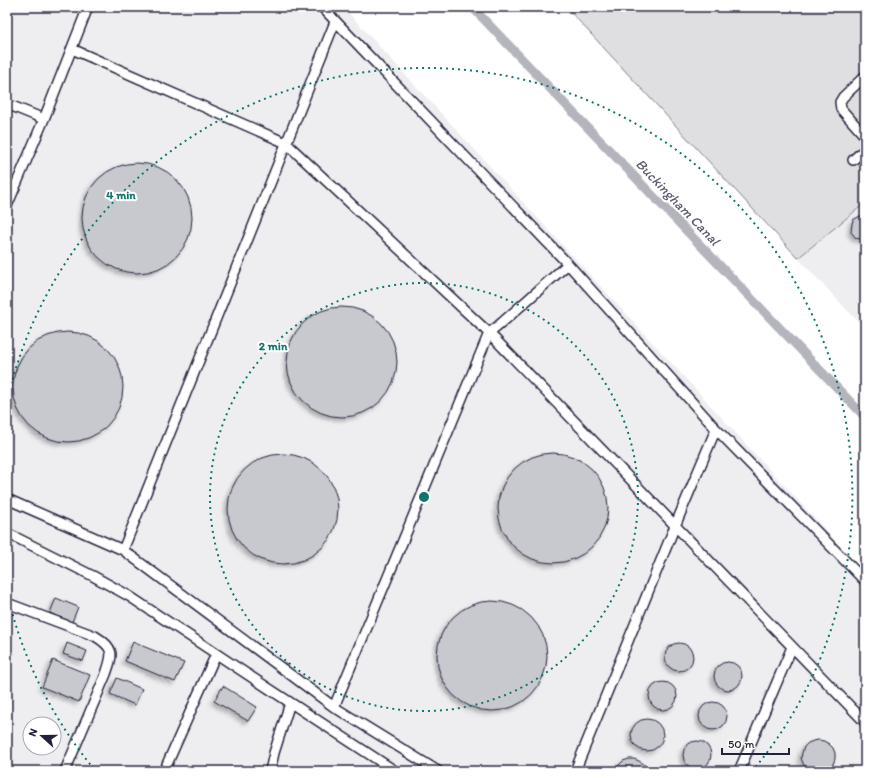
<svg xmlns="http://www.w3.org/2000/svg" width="872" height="778" font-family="Itim,sans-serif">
  <defs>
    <filter id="shadow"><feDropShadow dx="-3" dy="3" stdDeviation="2" flood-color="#0004"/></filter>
  </defs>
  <rect width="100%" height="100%" fill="#fff"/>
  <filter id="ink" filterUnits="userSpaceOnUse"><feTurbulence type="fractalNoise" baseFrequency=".025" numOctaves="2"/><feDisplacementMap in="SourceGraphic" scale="8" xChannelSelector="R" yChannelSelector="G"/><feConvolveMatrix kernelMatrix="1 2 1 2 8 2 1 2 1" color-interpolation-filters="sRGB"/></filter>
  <g filter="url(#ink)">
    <path fill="#eeeef1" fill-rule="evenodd" d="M7,7H343L865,573V771H7ZM30,724H54V748H30Z
      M865,203V329L798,258Z"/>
    <path fill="#dfdfe2" stroke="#80808e" d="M566,7H865V203L798,258Z"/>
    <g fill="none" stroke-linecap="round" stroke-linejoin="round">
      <path stroke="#b4b4bc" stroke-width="9" d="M472,7L865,417"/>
    </g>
    <path fill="#c8c8cf" stroke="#22223b" filter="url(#shadow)" d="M82 218a55 55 0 1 1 110 0a55 55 0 1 1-110 0Z
      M860,216H865L864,240L856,238L851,232L852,224L853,220Z
      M287 362a55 55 0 1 1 110 0a55 55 0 1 1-110 0Z
      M13 387a55 55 0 1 1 110 0a55 55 0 1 1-110 0Z
      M498 508a55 55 0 1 1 110 0a55 55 0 1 1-110 0Z
      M228 509a55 55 0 1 1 110 0a55 55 0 1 1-110 0Z
      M56,598L78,607L72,622L50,613Z
      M437 656a55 55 0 1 1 110 0a55 55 0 1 1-110 0Z
      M133,642L184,663L175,682L125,661Z
      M665 657a14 14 0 1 1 28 0a14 14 0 1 1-28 0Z
      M67,643L87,651L83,661L63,654Z
      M53,660L90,675L79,702L42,687Z
      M714 676a14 14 0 1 1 28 0a14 14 0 1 1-28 0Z
      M117,678L142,689L135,705L110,694Z
      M649 696a14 14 0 1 1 28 0a14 14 0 1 1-28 0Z
      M223,686L257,707L248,721L214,701Z
      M699 716a14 14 0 1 1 28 0a14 14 0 1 1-28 0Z
      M631 735a16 16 0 1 1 32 0a16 16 0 1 1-32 0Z
      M818,740L824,741L829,744L833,748L835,753V759L833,764L830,769L827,771H809L806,768L803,763L801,758L802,753L804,747L808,743L813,741Z
      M683 755a14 14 0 1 1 28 0a14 14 0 1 1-28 0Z
      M629,759H634L639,761L644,764L647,771H616L619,765L623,761Z"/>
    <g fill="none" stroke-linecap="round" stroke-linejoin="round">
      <g stroke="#22223b" stroke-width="12">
        <path id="minor" d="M322,7L568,264L716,429L675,526L575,771
          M72,49L286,143L489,333L865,722
          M865,76L843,97L840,102L841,109L865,136
          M7,104L44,119
          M853,160L865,149
          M7,206L44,119L88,7
          M716,429L865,581
          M7,499L123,550L334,707L438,771
          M7,533L93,576L129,596L268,688L395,771
          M123,550L335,22
          M7,603L95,636C115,648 113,654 106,674L65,771
          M334,707L489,333L497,327L568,264
          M164,771L216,654
          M270,771L274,753L290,703
          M739,771L792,647"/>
      </g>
      <use href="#minor" stroke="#fff" stroke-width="9"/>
    </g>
  </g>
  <g fill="none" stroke="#0f766e" stroke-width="2" stroke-dasharray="2 4">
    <circle cx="424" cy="497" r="214"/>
    <path d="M94 769A428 428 0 0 1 8 597M8 397A428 428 0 1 1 754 769"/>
  </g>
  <g text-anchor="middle" stroke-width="4" stroke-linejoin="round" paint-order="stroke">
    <g font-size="14" font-style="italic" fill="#5c5c6f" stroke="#fff">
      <text transform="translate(678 202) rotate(46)" y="5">Buckingham Canal</text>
    </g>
  </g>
  <circle cx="424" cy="497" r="6" fill="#0f766e" stroke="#fff" stroke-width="2"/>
  <g font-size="12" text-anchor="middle" font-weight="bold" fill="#0f766e" stroke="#fff" stroke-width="4" stroke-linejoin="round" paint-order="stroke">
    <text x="121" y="199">4 min</text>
    <text x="273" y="350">2 min</text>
  </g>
  <rect width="872" height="778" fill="none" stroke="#fff" stroke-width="24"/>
  <rect x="12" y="12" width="848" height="754" fill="none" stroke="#22223b" stroke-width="1.5" filter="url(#ink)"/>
  <g transform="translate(42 736) rotate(291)"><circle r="19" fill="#ffffff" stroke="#a7a7b1"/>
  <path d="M0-3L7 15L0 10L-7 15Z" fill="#22223b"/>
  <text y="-6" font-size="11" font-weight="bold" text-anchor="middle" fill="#22223b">N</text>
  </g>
  <path d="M722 748v6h67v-6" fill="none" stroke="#22223b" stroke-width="2"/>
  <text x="728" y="748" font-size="12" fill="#22223b" stroke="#ffffff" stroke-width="3" paint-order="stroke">50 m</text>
</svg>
